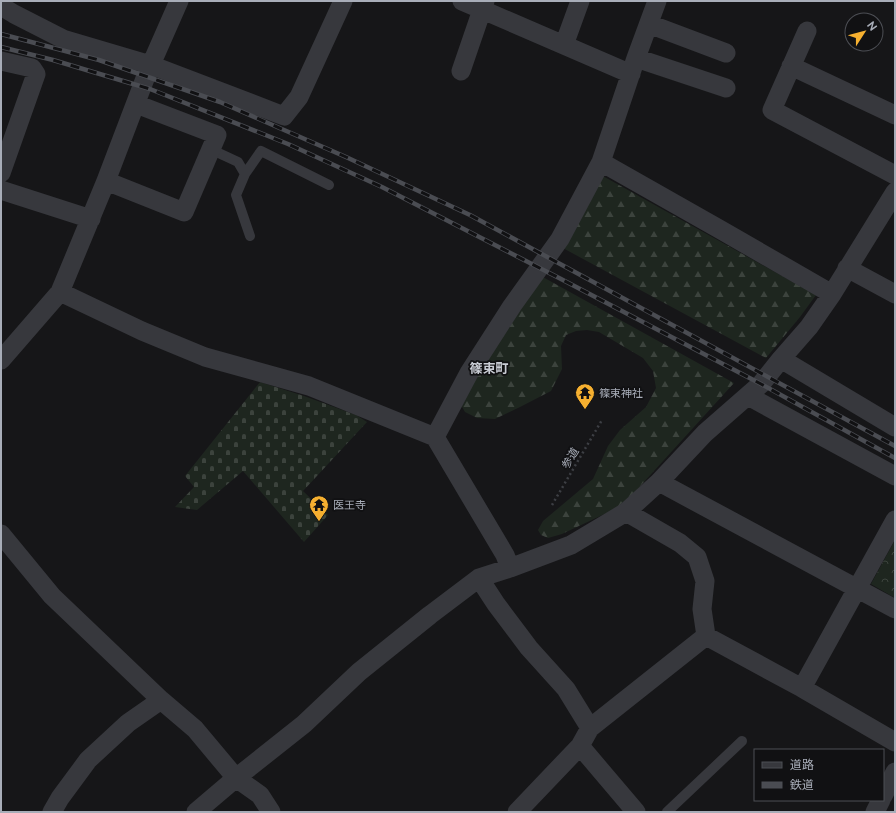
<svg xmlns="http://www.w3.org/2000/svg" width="896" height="813" font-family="Raleway,'Noto Sans JP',sans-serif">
  <defs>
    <pattern id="forest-firs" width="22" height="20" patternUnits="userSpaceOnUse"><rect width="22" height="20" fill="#1e261f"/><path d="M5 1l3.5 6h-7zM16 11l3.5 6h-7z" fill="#3c433d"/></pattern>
    <pattern id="cemetery-stones" width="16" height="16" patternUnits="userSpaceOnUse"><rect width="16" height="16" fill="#1e261f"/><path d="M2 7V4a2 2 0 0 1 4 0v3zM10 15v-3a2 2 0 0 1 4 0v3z" fill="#3c433d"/></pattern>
    <pattern id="park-crowns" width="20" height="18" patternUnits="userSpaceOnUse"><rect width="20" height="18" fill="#1e261f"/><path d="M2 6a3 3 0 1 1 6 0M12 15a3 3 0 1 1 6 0" fill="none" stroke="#3c433d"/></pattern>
  </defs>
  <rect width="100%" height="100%" fill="#161618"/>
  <path fill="url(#forest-firs)" d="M601,175L816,295L800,317L766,358L561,247Z
    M541,276L734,383L633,494L615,509L562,534L548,538L541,535L538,530L543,521L593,479L608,446L620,430L646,407L656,388L653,371L643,358L599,332L587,330L576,331L566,335L561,346L562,369L551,391L520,407L495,419L477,418L465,412L461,405L471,378Z"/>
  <path fill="url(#cemetery-stones)" d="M260,382L304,396L356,415L367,422L303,491L328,515L304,542L243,471L197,510L175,507L194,487L185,476Z"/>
  <path fill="url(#park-crowns)" d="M895,540V598L871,584Z"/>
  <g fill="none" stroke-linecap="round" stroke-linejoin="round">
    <path stroke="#3d3f44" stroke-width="2.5" stroke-dasharray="2 3" stroke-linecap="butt" d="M552,505L602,420"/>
    <path stroke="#37383d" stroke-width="10" d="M210,149L238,162L245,174L236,195L250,236
      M245,174L261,151L329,185
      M667,812L742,741"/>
    <path stroke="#37383d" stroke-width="19" d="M462,1L631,74
      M1,6L14,14L63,39L151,65L284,116L299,97L343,1
      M649,24L726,53
      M807,31L772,110L895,175
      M564,45L580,1
      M636,58L726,88
      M1,61L32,68L36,74L1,173
      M791,66L895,115
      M461,71L485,1
      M601,162L721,230L832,294
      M106,181L184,212L217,135L136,104
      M1,190L91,219
      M847,268L895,294
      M60,292L142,331L205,357L309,386L435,437L505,555L510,568
      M781,359L895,427
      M1,360L60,292L106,181L146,76L179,1
      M748,396L895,476
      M435,437L469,373L512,306L560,239L601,162L636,58L657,1
      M659,482L895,609
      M626,512L680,543L697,557L705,581L702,609L706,636
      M1,534L52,596L161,700L195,729L236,778L260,795L271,812
      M479,578L496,604L529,648L566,689L590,728
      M706,636L802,688L895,742
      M802,688L895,520
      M580,746L636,812
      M883,796L895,772
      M52,812L60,798L88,760L128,723L161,700
      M196,812L236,778L304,724L359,672L430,615L479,578L510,568L571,545L626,512L659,482L705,433L761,384L781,359L809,327L832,294L895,192
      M517,812L580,746L590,728L706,636
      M875,812L881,800"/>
    <g stroke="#4a4c52" stroke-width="4.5">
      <path id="rail" d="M1,34L99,60L220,102L346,157L470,215L895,446
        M1,47L53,60L150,89L288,144L382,187L561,279L761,384L895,458"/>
    </g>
    <use href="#rail" stroke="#111113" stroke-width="3" stroke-dasharray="9" stroke-linecap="butt"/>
  </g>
  <defs>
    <g id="temple-pin" transform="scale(1)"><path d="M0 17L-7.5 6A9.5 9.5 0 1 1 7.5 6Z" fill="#f6b030" stroke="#111113"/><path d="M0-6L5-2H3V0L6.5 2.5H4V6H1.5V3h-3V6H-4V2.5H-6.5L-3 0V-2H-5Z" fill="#111"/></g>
  </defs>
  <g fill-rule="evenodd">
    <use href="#temple-pin" x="585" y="393"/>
    <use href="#temple-pin" x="319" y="505"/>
  </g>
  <g text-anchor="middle" stroke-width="3.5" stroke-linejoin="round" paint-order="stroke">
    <g font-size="11" fill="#a8adb8" stroke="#111113" text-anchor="start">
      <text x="599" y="397">篠束神社</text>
      <text x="333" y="509">医王寺</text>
    </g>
    <g font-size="11" fill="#a8adb8" stroke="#111113">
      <text transform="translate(570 458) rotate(-59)" y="4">参道</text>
    </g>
    <g font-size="13" font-weight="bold" fill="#c9ccd4" stroke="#111113">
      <text x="489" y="373">篠束町</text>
    </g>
  </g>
  <rect width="896" height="813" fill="none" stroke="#a8adb8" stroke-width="4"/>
  <rect x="754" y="749" width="130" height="52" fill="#111113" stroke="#4d4f55"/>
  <rect x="762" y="762" width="20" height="6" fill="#37383d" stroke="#4d4f55"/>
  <text x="790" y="769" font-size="12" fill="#a8adb8">道路</text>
  <rect x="762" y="782" width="20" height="6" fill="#4a4c52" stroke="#4d4f55"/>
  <text x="790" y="789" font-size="12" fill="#a8adb8">鉄道</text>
  <g transform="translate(864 32) rotate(54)"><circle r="19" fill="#111113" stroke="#4d4f55"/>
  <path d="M0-3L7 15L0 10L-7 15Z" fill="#f6b030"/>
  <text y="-6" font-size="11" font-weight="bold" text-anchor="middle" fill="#a8adb8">N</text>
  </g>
</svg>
